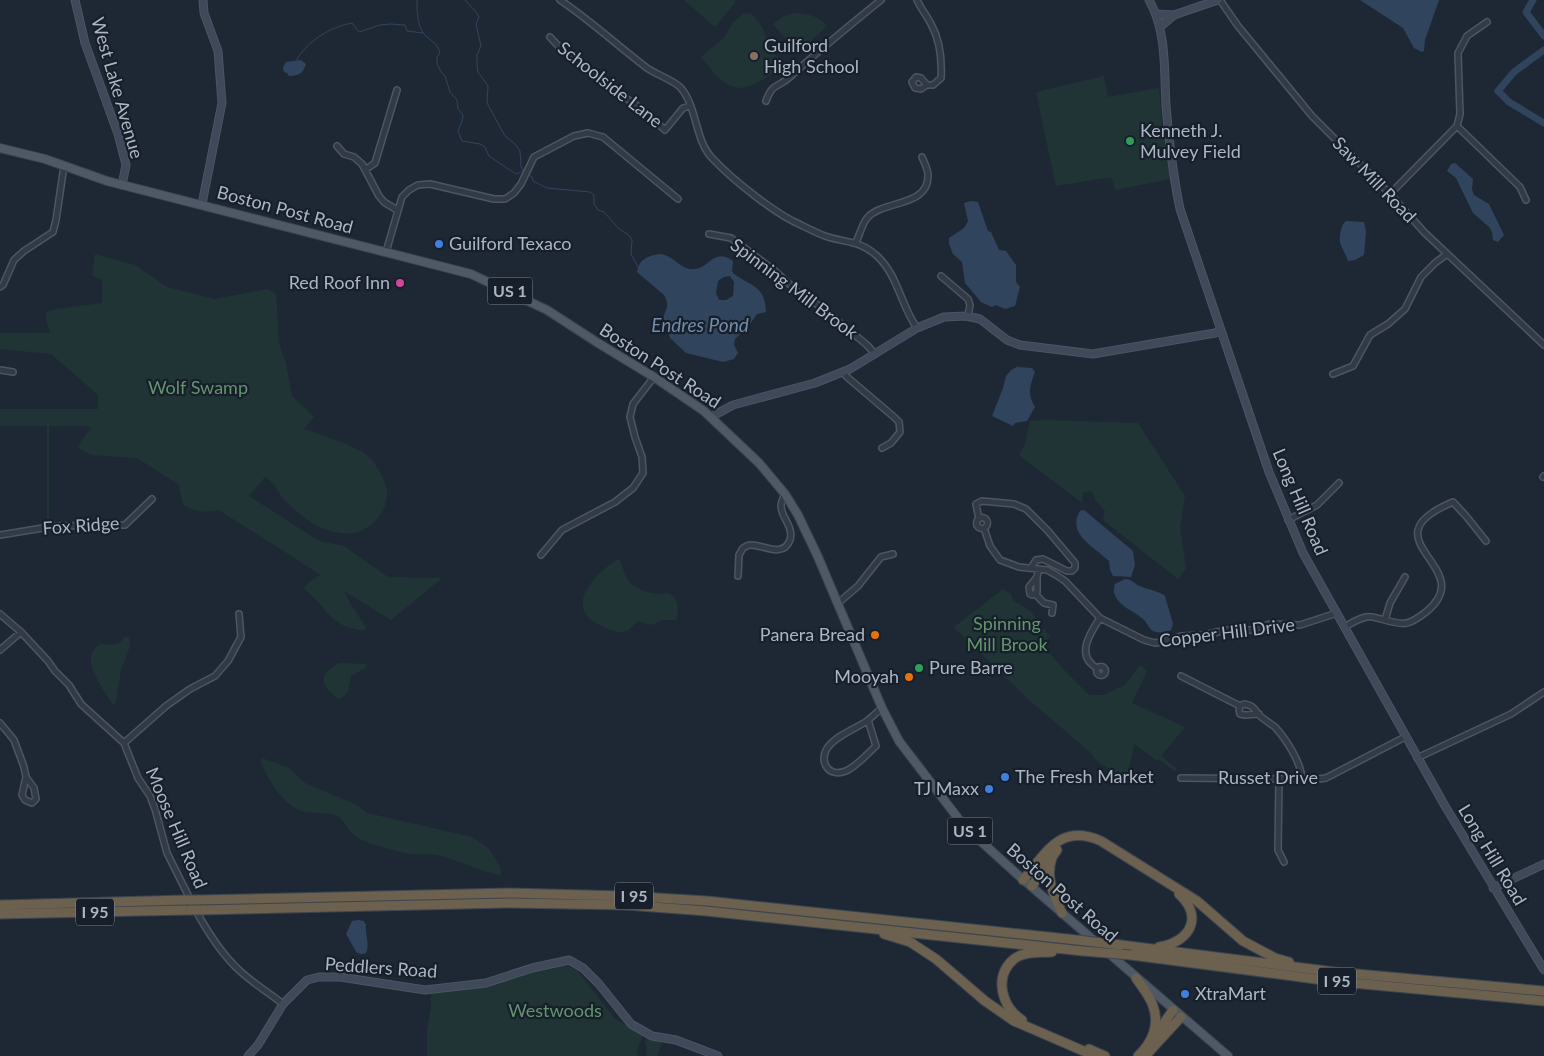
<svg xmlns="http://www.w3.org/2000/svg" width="1544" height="1056" font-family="Lato,sans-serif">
  <rect width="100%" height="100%" fill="#1e2835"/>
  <path fill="#203436" d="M684,0H734L736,2L715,27Z
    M744,13L752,14L762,27L771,49L785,66C743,92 735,101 701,57L725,37L733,22Z
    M794,13C807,13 818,16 827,26L798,53L773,24L784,16Z
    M1104,76L1108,97L1159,88L1162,124L1170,179L1116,190L1111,177L1056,186L1036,92Z
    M95,254L135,265L167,287L214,299L268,289L276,294L279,344L286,363L292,396L314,417L304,429C320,434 358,446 370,458C377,465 386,482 387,491C389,509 372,530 354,533C348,534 337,533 331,531C315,527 299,514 287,503C278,494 276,483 265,477L249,496L319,541L344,546L388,577L442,578L391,620L344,591L351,605L366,627L364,630C328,628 328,606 303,588L313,579L321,575L219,510C206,513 195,512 183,505L179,485L137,458L92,455L78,448L81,441L91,428L87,426H49V526H47V426H0V409H98V395L51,354L0,349V333H50L46,319V312L56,309L102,303V279L92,276Z
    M1044,420L1138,423L1185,496L1180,528L1186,568L1178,579L1103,520L1105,511L1096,501L1092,491L1083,493L1082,503L1019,455L1025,444L1030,421Z
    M619,559C624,567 624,578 631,584C638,590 651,594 660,594C663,594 666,592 668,593C679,596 679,612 676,620H664L651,625L639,621C634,623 632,628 627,631C620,634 611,631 605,627C600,625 594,623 591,620C567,599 601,569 619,559Z
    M1003,589L1011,594L1013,600L1032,612L1033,615L1050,637L1043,645L1063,669L1089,695H1104L1125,685L1140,665L1147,671L1132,703L1185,727L1161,756L1177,769L1174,771L1159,759L1157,761L1134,744L1127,781L1098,762L1089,751L1031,702L954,627Z
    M129,637L130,646L121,670L116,701L113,705C106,693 86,667 92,653C93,649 97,647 100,644C109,645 119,647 123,638Z
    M339,663L367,664L365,668L351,676C349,686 349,696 338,699C320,684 317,675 339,663Z
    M262,758L289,768L305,783L357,805L367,813L472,837L488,848L495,858L501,870V875C480,872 462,862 442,856C433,853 422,855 412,854C402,853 365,843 357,837C349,833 346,823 339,817C330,811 315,814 305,812C284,807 268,780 261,762Z
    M565,965L577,970L615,1019L638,1032L662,1043L657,1056H646L647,1047L645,1043L646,1036L643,1035L636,1053L638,1056H427V1030L431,1007V993L479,987L539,969Z"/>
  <path fill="#31445d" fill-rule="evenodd" d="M1360,0H1439L1425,40L1424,51L1422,52L1414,48L1403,28Z
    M301,60L306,64C302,75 299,75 289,76L287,73L284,72L283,67L286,62Z
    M1455,163L1473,179L1472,189L1474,195L1489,204L1504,235L1498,242L1493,240L1492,232L1489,227L1473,213L1456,178L1447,171L1451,164Z
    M971,201L978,202L988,231L991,232L999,250L1006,251L1016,265V282L1020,287L1015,306L1005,309L996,305L992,307L981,302L965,283L962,262L953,254L949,244V238L964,228L968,221L964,203Z
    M1346,221L1364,222L1366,232L1364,255L1355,260L1348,261C1346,254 1343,251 1341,245C1338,238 1341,230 1343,224Z
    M659,254C673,254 681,271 694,269C710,268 714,247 733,261L732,271L734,274C753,287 765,286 766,312L757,314L750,324L735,339L734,345L738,353L734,359L723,362L686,353L670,338C669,332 663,330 663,323C662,311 672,309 664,295L637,272C639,259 648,256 659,254ZM730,276L734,282L733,296L726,300H719L716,293L718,281L724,277Z
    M1017,367L1032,368L1035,372C1030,386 1027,394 1035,407L1027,421L1015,423L1013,426L992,416L1003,388L1006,376L1011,370Z
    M1084,510L1133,551L1135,565L1131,577L1113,576L1110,570L1109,561C1095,547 1066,534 1080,511Z
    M1125,579C1132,579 1134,584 1140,586C1148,590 1157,590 1165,596L1173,624L1171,630C1167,632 1161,633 1156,632C1149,630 1149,626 1145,621C1137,612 1119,607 1115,595C1113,592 1114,587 1115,584Z
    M358,920L364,921L366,925C365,935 370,944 366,953L362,954L357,953L346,934L352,921Z"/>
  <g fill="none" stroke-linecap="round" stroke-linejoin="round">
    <path stroke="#31445d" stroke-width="1" d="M417,0C417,9 417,22 422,31C427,40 438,42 440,53L437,57V64L441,72L445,76L450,92L457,100L458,109L463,115L462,121L458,131L462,141L480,144L485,147L489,156L516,174L521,172
      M465,0L476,12L479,17L476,24L481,46L477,55V65L478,72L488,86L487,103L505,136L514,143L520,151L521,166L523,172
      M296,61C307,41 330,27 352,23L359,32L380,25L390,24L405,25L407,31L423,33
      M527,174L532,177L533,181L547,188L590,192L594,195V204L598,210L604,212L619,229L629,235L632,240L631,254L638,267"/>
    <path stroke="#31445d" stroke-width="7" d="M1533,0L1526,12L1544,36
      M1544,50L1514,72L1498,91L1509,102L1544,123"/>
    <g stroke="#4c5561" stroke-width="8">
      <path id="street" d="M560,0C591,21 618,46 647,68C657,75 671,79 680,87C698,107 694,140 713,159C733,180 775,214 801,225C809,229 817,233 825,236C845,243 860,240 877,256C898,275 901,306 917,328
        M917,0C921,9 927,16 931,24C940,40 942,60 941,78L933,85H927L921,89L915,88L912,82L916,77L921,78L927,85
        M1220,0L1238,26L1312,116L1390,194L1424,232L1544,345
        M550,37L563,51L604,83L636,105L665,130L683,108L690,106
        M766,101C773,82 778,88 790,77C819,50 850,25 881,0
        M1457,126L1520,187L1526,200
        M337,146L344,154L354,157L362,164L379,196L384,202L397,210
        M365,170L375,163L397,90
        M1390,194L1457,126L1460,114L1458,53L1467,36L1487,22
        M709,234L731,238L775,271L799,293L821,307L867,345L875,354
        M856,242C860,235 862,223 868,217C884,200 929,207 928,175C928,169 924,162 922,157
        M386,252L402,197L409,190L418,185L430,184L494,199H505L514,193L521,184L534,157L574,136L588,133L603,137L678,199
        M941,276L968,299L970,305L968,316
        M0,287L3,285L14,260L24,251L53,232L56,220L64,166
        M0,370L13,372
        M843,372L847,377L894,417L899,422L900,432L891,443L882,448
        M1333,374L1353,366L1370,335L1388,324L1405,309L1421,277L1435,263L1447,254
        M1543,477L1544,476
        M976.5 523a5.5 5.5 0 1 1 11 0a5.5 5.5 0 1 1-11 0Z
        M979,519L976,504L982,501L1014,504L1026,509L1048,531L1075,563V568L1072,571H1067L1043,559L1036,560L1031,568
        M1288,520L1317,505L1339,483
        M984,528L990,546L1000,560L1019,567L1047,570L1056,575L1065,581L1100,618L1144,640L1155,643L1162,642L1181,636L1204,635L1226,630H1251L1270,624L1300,625L1337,613
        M0,535L55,526L125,525L152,499
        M541,555L562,530L615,502L633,488L643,473L642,457L635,437L630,417L633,404L654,377
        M738,576L739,555L743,548C746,547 747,545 750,545C762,544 783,559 790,540C794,527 781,517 781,506C781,502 783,498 785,494
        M1037,577V592L1032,595L1030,594L1029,587L1037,577L1039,569
        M1035,594L1044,603L1053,605L1052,613
        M837,604L858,586L881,557L893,554
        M0,614L21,632L48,661L55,671L69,685L81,704L124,743L138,778L150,796L155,809L167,853L191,901
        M1385,620L1390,603L1405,577
        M1345,627C1351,623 1358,619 1366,617C1371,616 1376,618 1381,619C1403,625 1407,627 1426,612C1482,567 1362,540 1453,502L1466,516L1486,541
        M0,650L21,632
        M1096.5 671a4.5 4.5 0 1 1 9 0a4.5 4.5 0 1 1-9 0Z
        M1097,668C1075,656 1090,633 1100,618
        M1181,676L1240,706L1244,704C1253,705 1254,709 1259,715C1263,719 1270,723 1275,727C1286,739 1301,762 1302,779
        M1240,706L1239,710L1240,714L1245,715L1259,714
        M868,720L876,746C867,754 857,766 846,771C828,778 818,761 828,747C837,735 855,729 867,721C872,717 877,712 882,708
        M0,723L14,740L24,767L26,777L34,788L36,799L32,803L25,800L22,795L26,777
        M124,743L166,706L190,689L215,676L228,661L241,637L239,614
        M1417,758L1511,714L1544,692
        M1181,778L1319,779L1326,778L1405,737
        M1279,779L1278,850L1284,862
        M195,909C207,931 221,954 240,971C253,983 269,993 283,1004"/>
    </g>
    <g stroke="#4c5561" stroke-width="9">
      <path id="secondary" d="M75,0L85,43L118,134L126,165L122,185
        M1149,0C1167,31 1164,71 1166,106C1169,141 1173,175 1180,209L1269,472L1303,553L1445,806L1544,970
        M1156,14L1174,15L1218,0
        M1160,27L1174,15
        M202,204L222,103L218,51L204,13L203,0
        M711,417L733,405L815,383L850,369L917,328L944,317L966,316L980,319L1007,340L1020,345L1093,354L1215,333L1220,331
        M1493,888L1544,864
        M248,1056L258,1045L283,1004L307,980L319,977H340L425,990L486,983L532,968L569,960L583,968L599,984L631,1024L652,1036L676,1040L718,1056"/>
    </g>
    <g stroke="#3b434f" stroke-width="10">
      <path id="primary" d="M0,148L45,159L107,181L471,274L547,310L598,343L654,377L704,411L759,463L785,494L798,515L818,557L882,708L899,741L964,826L1018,875L1228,1056"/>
    </g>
    <g stroke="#3c4550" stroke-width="11">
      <path id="highway" d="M1052,858C1045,877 1054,896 1062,913
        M1023,880C1047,852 1060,823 1101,841L1197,901L1243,941L1275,958L1289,962
        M1032,886L1057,850
        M197,900L509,893L626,896L707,901L1068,939
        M0,905L185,900
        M202,910L509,903L626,905L706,911L1083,951
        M0,914L190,910
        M884,934L910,942L936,959L985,1001L1014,1021L1095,1056
        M1121,945L1335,972L1544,991
        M1159,947C1190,942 1204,917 1179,894
        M1131,955L1331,981L1544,1001
        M1136,978C1142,987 1150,996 1153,1006C1160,1025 1152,1043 1138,1056
        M1022,1020C1002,1007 993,977 1014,959C1024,951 1040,953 1052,952
        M1155,1036L1173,1010
        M1089,1049L1105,1056
        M1147,1054L1181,1017"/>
    </g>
    <use href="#street" stroke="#323a46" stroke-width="5"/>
    <use href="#secondary" stroke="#3f4959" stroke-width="7"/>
    <use href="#primary" stroke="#4f5966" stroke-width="8"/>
    <use href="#highway" stroke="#6c604e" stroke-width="9"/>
    <g stroke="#3c4550" stroke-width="11" stroke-linecap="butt">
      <path id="highway-bridge" d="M185,900H197
        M190,910H202
        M1068,939L1121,945
        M1083,951L1131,955"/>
    </g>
    <use href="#highway-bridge" stroke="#6c604e" stroke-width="9"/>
  </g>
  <circle fill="#8d6e63" stroke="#171f2a" stroke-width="2" cx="754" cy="56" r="5"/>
  <g fill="#2e9e5b" stroke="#171f2a" stroke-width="2">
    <circle cx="1130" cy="141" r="5"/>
    <circle cx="919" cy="668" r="5"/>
  </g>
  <g fill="#3f7fe0" stroke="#171f2a" stroke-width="2">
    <circle cx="439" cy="244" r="5"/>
    <circle cx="1005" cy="777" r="5"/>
    <circle cx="989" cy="789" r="5"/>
    <circle cx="1185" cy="994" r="5"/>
  </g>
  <circle fill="#d1479c" stroke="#171f2a" stroke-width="2" cx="400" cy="283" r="5"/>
  <g fill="#e8710a" stroke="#171f2a" stroke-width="2">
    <circle cx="875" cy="635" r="5"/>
    <circle cx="909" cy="677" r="5"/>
  </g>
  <g text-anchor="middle" stroke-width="4.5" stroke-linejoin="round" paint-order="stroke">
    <g fill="#171f2a" stroke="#7f8895" stroke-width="1">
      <rect x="487.5" y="277.5" width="45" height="27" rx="4"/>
      <rect x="947.5" y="817.5" width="45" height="27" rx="4"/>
      <rect x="615" y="882.5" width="38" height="27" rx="4"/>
      <rect x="76" y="898.5" width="38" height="27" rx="4"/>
      <rect x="1318" y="967.5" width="38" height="27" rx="4"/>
    </g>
    <g font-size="16" font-weight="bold" fill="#abb5c3">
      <text x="510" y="297">US 1</text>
      <text x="970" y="837">US 1</text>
      <text x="634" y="902">I 95</text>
      <text x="95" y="918">I 95</text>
      <text x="1337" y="987">I 95</text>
    </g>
    <g font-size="18" fill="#abb5c3" stroke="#171f2a" text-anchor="start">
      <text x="764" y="52">Guilford<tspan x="764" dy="21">High School</tspan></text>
      <text x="1140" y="137">Kenneth J.<tspan x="1140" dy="21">Mulvey Field</tspan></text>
      <text x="449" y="250">Guilford Texaco</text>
      <text x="390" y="289" text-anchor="end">Red Roof Inn</text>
      <text x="865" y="641" text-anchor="end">Panera Bread</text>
      <text x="929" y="674">Pure Barre</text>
      <text x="899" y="683" text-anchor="end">Mooyah</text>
      <text x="1015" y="783">The Fresh Market</text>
      <text x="979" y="795" text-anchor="end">TJ Maxx</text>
      <text x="1195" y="1000">XtraMart</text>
    </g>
    <g font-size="18" fill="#abb5c3" stroke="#171f2a">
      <text transform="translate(610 85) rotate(38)" y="6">Schoolside Lane</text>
      <text transform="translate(117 88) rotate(74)" y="6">West Lake Avenue</text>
      <text transform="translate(1374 180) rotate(46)" y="6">Saw Mill Road</text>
      <text transform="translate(285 210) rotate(15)" y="6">Boston Post Road</text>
      <text transform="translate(794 289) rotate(37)" y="6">Spinning Mill Brook</text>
      <text transform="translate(660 366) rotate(33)" y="6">Boston Post Road</text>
      <text transform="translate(1300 502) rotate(67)" y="6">Long Hill Road</text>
      <text transform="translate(81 526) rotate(-4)" y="6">Fox Ridge</text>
      <text transform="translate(1227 633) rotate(-7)" y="6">Copper Hill Drive</text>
      <text x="1268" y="784">Russet Drive</text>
      <text transform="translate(176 828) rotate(67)" y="6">Moose Hill Road</text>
      <text transform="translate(1492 855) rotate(59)" y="6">Long Hill Road</text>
      <text transform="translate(1062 893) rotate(41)" y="6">Boston Post Road</text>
      <text transform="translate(381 968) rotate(4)" y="6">Peddlers Road</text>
    </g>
    <g font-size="18" fill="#63946e" stroke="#171f2a">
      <text x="198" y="394">Wolf Swamp</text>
      <text x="1007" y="630">Spinning<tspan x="1007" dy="21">Mill Brook</tspan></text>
      <text x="555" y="1017">Westwoods</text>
    </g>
    <g font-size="19" font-style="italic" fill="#738cad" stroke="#171f2a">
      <text x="700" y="332">Endres Pond</text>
    </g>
  </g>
</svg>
